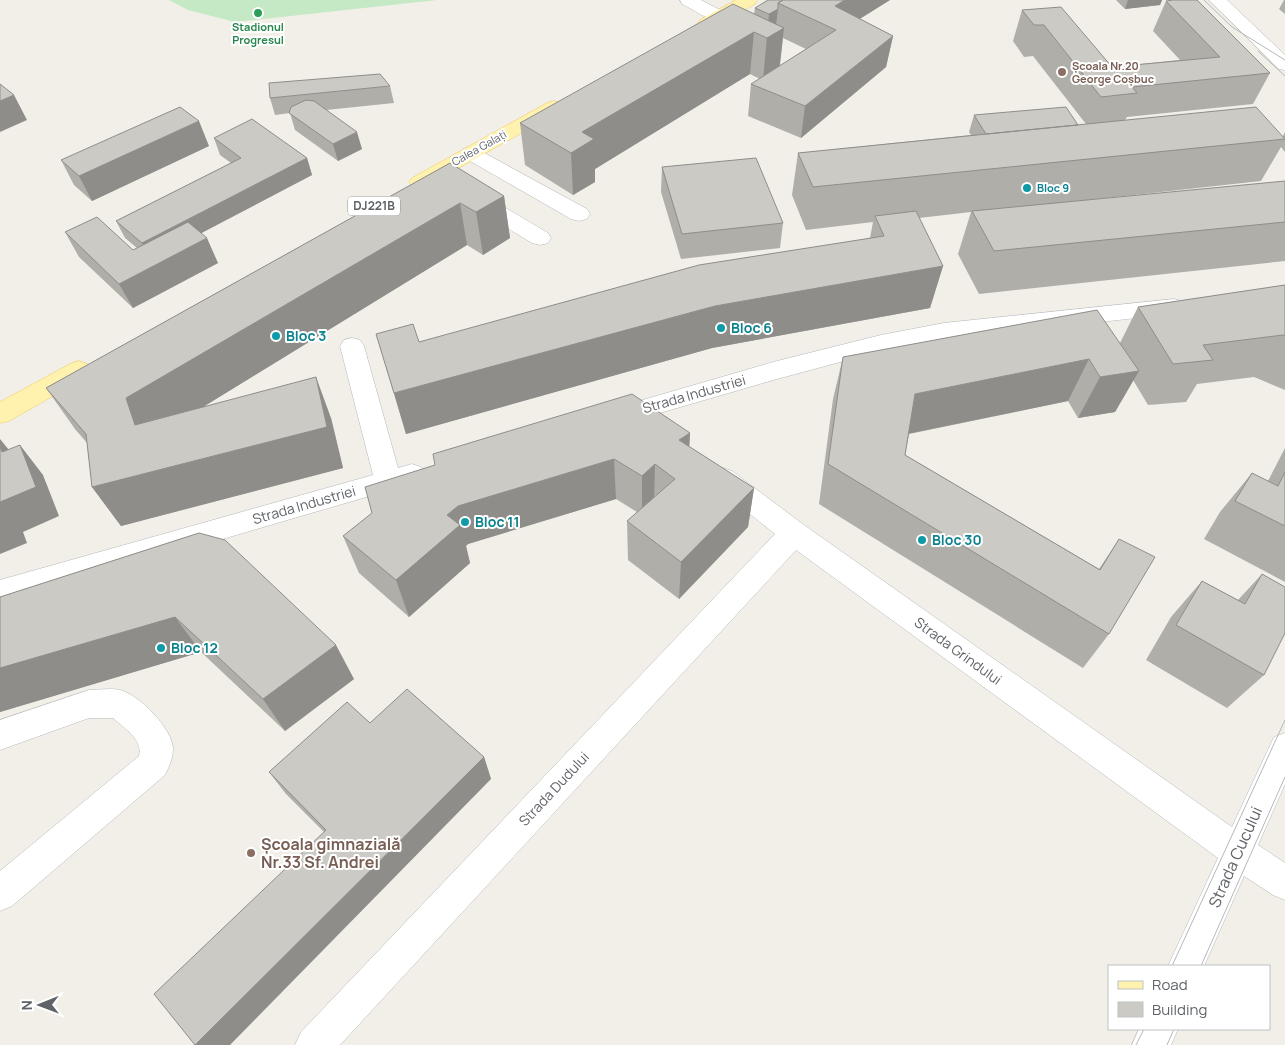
<svg xmlns="http://www.w3.org/2000/svg" width="1285" height="1045" font-family="Manrope,sans-serif">
  <rect width="100%" height="100%" fill="#f1efe8"/>
  <path fill="#c5e8c5" d="M169,0H437L235,22L188,10Z"/>
  <g fill="none" stroke-linecap="round" stroke-linejoin="round">
    <g stroke="#b5b8bc" stroke-width="1">
      <path id="minor" d="M680,0H701L726,13L729,17L726,21C712,24 695,10 682,4Z
        M1209,0H1227L1285,55V70L1279,69Z
        M470,147L477,149L587,209L590,214L587,219L579,221L571,219L463,157L460,153L463,149Z
        M475,193L482,194L548,233L551,238L548,243L540,245L532,243L468,204L465,199L468,194Z
        M1174,299L1182,301L1186,307L1182,313L944,339L881,351L777,379L615,426L606,424L602,417L606,410L615,408L777,361L881,335L944,323Z
        M352,338L360,340L364,346L398,468L412,464L421,467L425,474L421,481L0,604V580L373,475L340,346L344,340Z
        M723,468L732,471L804,525L1232,827L1274,737L1285,733V784L1258,845L1285,863V900L1273,895L1244,876L1204,966H1168L1218,858L796,550L340,1045H295L301,1032L775,534L714,485L710,478L714,471Z
        M89,690C99,690 111,688 120,690C139,695 173,729 173,749C173,758 169,767 165,775L12,906L0,911V871L139,756C143,739 125,729 113,718H89L0,750V720Z
        M1139,1029H1178L1171,1045H1132Z"/>
    </g>
    <g stroke="#f2c960" stroke-width="1">
      <path id="major" d="M736,0H757L755,4L712,28L706,29L700,28L697,24L700,20Z
        M554,101L561,103L564,107L561,111L426,186L419,188L412,186L409,182L412,178L547,103Z
        M79,361L88,364L91,370L88,376L9,421L0,423V402L70,364Z"/>
    </g>
    <use href="#minor" fill="#fff" fill-rule="evenodd"/>
    <use href="#major" fill="#fff2af" fill-rule="evenodd"/>
    <path stroke="#b6b7b8" stroke-width="1" d="M1204,0L1232,27L1285,60
      M1258,51L1285,76
      M1172,966L1285,720
      M1201,966L1285,777
      M1136,1045L1144,1029
      M1167,1045L1174,1029"/>
  </g>
  <path fill="#afaea9" fill-rule="evenodd" d="M768,0H890L860,19L893,36L886,67L801,138L748,116L751,84L760,79L750,74L595,169V182L573,195L525,165L520,123L754,14L755,8ZM783,38L806,49L780,66Z
    M1116,0H1162L1160,5L1125,9Z
    M1284,0H1285V14L1279,9Z
    M1166,1L1270,73L1253,104L1127,117L1125,120L1283,136L1285,132V152L1281,147L1261,181L1052,204L1285,181V261L979,294L958,254L971,212L919,218L943,266L930,308L712,348L406,434L376,334L419,342L870,238L873,222L806,230L792,195L798,153L971,135L969,132L974,115L1078,125L1086,124L1033,56L1024,57L1013,41L1022,10L1112,67L1180,60L1153,31Z
    M390,86L394,103L326,110L362,149L338,161L295,130L290,113L275,115L270,98Z
    M214,138L307,158L312,175L201,233L218,263L133,308L79,257L65,232L133,250L137,248L125,238L116,221L231,163L220,155Z
    M209,146L92,201L74,185L61,160Z
    M450,163L504,196L510,238L483,255L467,245L204,406L331,418L343,468L121,526L92,487L87,443L75,429L46,388Z
    M662,167L783,223L780,248L681,259L661,192Z
    M1285,285V390L1254,377L1197,384L1186,402L1148,405L1133,380L1115,412L1078,418L1068,401L909,434L905,455L1099,569L1119,539L1109,634L1083,668L819,504L833,399L843,357L1120,343L1138,307Z
    M690,433L689,447L754,488L748,527L679,599L628,560L627,521L637,512L616,499L468,544L466,546L470,563L409,617L359,573L343,536Z
    M1285,448V582L1204,539L1220,512L1252,473L1268,481Z
    M199,533L354,679L285,731L201,652L0,712V597Z
    M1262,574L1264,675L1227,708L1146,660L1171,617L1202,581L1238,600Z
    M370,723L484,757L491,779L324,832L286,794L269,772Z"/>
  <path fill="#8f8d8a" d="M845,0H890L835,34V6Z
    M1128,0H1162L1160,5L1125,9Z
    M778,9L775,33L784,28L779,70L763,80L769,14Z
    M754,32L750,74L595,169V182L573,195L571,153L582,132Z
    M893,36L886,67L801,138L805,106Z
    M14,95L27,120L0,132V101Z
    M199,121L209,146L92,201L79,176Z
    M357,132L362,149L338,161L333,144Z
    M307,158L312,175L150,260L142,243Z
    M504,196L510,238L483,255L476,212Z
    M460,203L467,245L151,439L135,425L126,398Z
    M207,238L218,263L133,308L119,284Z
    M943,266L930,308L712,348L406,434L394,393L715,306Z
    M1089,359L1068,401L902,435L915,394Z
    M1139,371L1115,412L1078,418L1100,377Z
    M316,377L331,418L343,468L121,526L92,487Z
    M690,433L688,473L679,440Z
    M0,439L18,461L2,452L0,447Z
    M20,445L43,475L59,516L23,532L27,543L0,554V502Z
    M614,459L616,499L468,544L466,546L470,563L409,617L396,580L447,515L458,506Z
    M655,464L654,504L642,515V476Z
    M754,488L748,527L679,599L681,562Z
    M175,617L201,652L0,712V668Z
    M336,645L354,679L285,731L263,699Z
    M484,757L491,779L230,1045H195Z"/>
  <path fill="#cccac5" stroke="#8f8d8a" d="M768,0H783L778,3V9L769,14L755,8Z
    M783,0H845L835,6L893,36L805,106L751,84L836,30L778,3Z
    M1173,0H1197L1270,73L1132,87L1137,93L1101,97L1044,25H1034L1022,10L1061,7L1112,67L1220,57L1166,1Z
    M733,4L784,28L767,38L754,32L582,132L594,139L571,153L520,123Z
    M380,74L390,86L270,98L269,83Z
    M0,84L14,95L0,101Z
    M306,100L314,101L357,132L333,144L289,113L291,107Z
    M180,107L199,121L79,176L61,160Z
    M1066,107L1078,125L986,134L974,115Z
    M1256,107L1285,139L813,187L798,153Z
    M252,119L307,158L142,243L116,221L241,158L214,138Z
    M756,158L783,223L682,234L662,167Z
    M450,163L504,196L476,212L460,203L126,398L135,425L316,377L327,427L92,487L86,434L46,388Z
    M1285,181V222L994,251L972,211Z
    M916,211L943,266L715,306L394,393L376,334L413,324L419,342L699,265L884,236L875,216Z
    M97,217L133,250L188,222L207,238L119,284L65,232Z
    M1285,285V336L1283,335L1203,345L1213,360L1173,364L1138,307Z
    M1097,310L1139,371L1100,377L1089,359L915,394L905,455L1100,570L1119,539L1155,557L1109,634L828,464L843,357Z
    M632,394L690,433L679,440L754,488L681,562L627,521L675,479L655,464L642,476L614,459L458,506L447,515L460,525L396,580L343,536L372,513L365,487L435,465L433,454Z
    M20,445L36,487L0,502V447L2,452Z
    M1285,472V526L1235,501L1252,473L1278,486Z
    M199,533L225,540L336,645L263,699L175,617L0,668V597Z
    M1262,574L1285,587V633L1264,675L1176,625L1202,581L1245,604Z
    M407,689L484,757L195,1045L154,994L326,830L269,772L347,702L370,723Z"/>
  <circle fill="#2e9e5b" stroke="#fff" stroke-width="2" cx="258" cy="13" r="5"/>
  <g fill="#8d6e63" stroke="#fff" stroke-width="2">
    <circle cx="1062" cy="72" r="5"/>
    <circle cx="251" cy="853" r="5"/>
  </g>
  <g fill="#0f9aa8" stroke="#fff" stroke-width="2">
    <circle cx="1027" cy="188" r="5"/>
    <circle cx="721" cy="328" r="5"/>
    <circle cx="276" cy="336" r="5"/>
    <circle cx="465" cy="522" r="5"/>
    <circle cx="922" cy="540" r="5"/>
    <circle cx="161" cy="648" r="5"/>
  </g>
  <g text-anchor="middle" stroke-width="4" stroke-linejoin="round" paint-order="stroke">
    <g font-size="11" font-weight="bold" fill="#27864d" stroke="#fff">
      <text x="258" y="31">Stadionul<tspan x="258" dy="13">Progresul</tspan></text>
    </g>
    <g font-size="11" font-weight="bold" fill="#785e54" stroke="#fff" text-anchor="start">
      <text x="1072" y="70">Școala Nr.20<tspan x="1072" dy="13">George Coșbuc</tspan></text>
    </g>
    <g font-size="11" fill="#5f6368" stroke="#fff">
      <text transform="translate(479 148) rotate(-29)" y="4">Calea Galați</text>
    </g>
    <g font-size="11" font-weight="bold" fill="#0d838f" stroke="#fff" text-anchor="start">
      <text x="1037" y="192">Bloc 9</text>
    </g>
    <rect fill="#fff" stroke="#8f9295" stroke-width="1" x="348" y="196.5" width="52" height="19" rx="4"/>
    <g font-size="12" font-weight="bold" fill="#5f6368">
      <text x="374" y="210">DJ221B</text>
    </g>
    <g font-size="14" font-weight="bold" fill="#0d838f" stroke="#fff" text-anchor="start">
      <text x="731" y="333">Bloc 6</text>
      <text x="286" y="341">Bloc 3</text>
      <text x="475" y="527">Bloc 11</text>
      <text x="932" y="545">Bloc 30</text>
      <text x="171" y="653">Bloc 12</text>
    </g>
    <g font-size="14" fill="#5f6368" stroke="#fff">
      <text transform="translate(694 394) rotate(-16)" y="5">Strada Industriei</text>
      <text transform="translate(304 505) rotate(-16)" y="5">Strada Industriei</text>
      <text transform="translate(958 651) rotate(36)" y="5">Strada Grindului</text>
      <text transform="translate(554 789) rotate(-47)" y="5">Strada Dudului</text>
    </g>
    <g font-size="16" font-weight="bold" fill="#785e54" stroke="#fff" text-anchor="start">
      <text x="261" y="850">Școala gimnazială<tspan x="261" dy="18">Nr.33 Sf. Andrei</tspan></text>
    </g>
    <g font-size="16" fill="#5f6368" stroke="#fff">
      <text transform="translate(1235 857) rotate(-66)" y="6">Strada Cucului</text>
    </g>
  </g>
  <rect x="1108" y="965" width="162" height="65" fill="#ffffff" stroke="#bfc1c3"/>
  <rect x="1118" y="981" width="25" height="8" fill="#fff2af" stroke="#bfc1c3"/>
  <text x="1152" y="990" font-size="15" fill="#5f6368">Road</text>
  <rect x="1118" y="1002" width="25" height="15" fill="#cccac5" stroke="#bfc1c3"/>
  <text x="1152" y="1015" font-size="15" fill="#5f6368">Building</text>
  <g transform="translate(40 1005) rotate(269)" stroke="#ffffff" stroke-width="4" paint-order="stroke">
  <path d="M0-4L9 19L0 12L-9 19Z" fill="#5f6368"/>
  <text y="-8" font-size="14" font-weight="bold" text-anchor="middle" fill="#5f6368">N</text>
  </g>
</svg>
